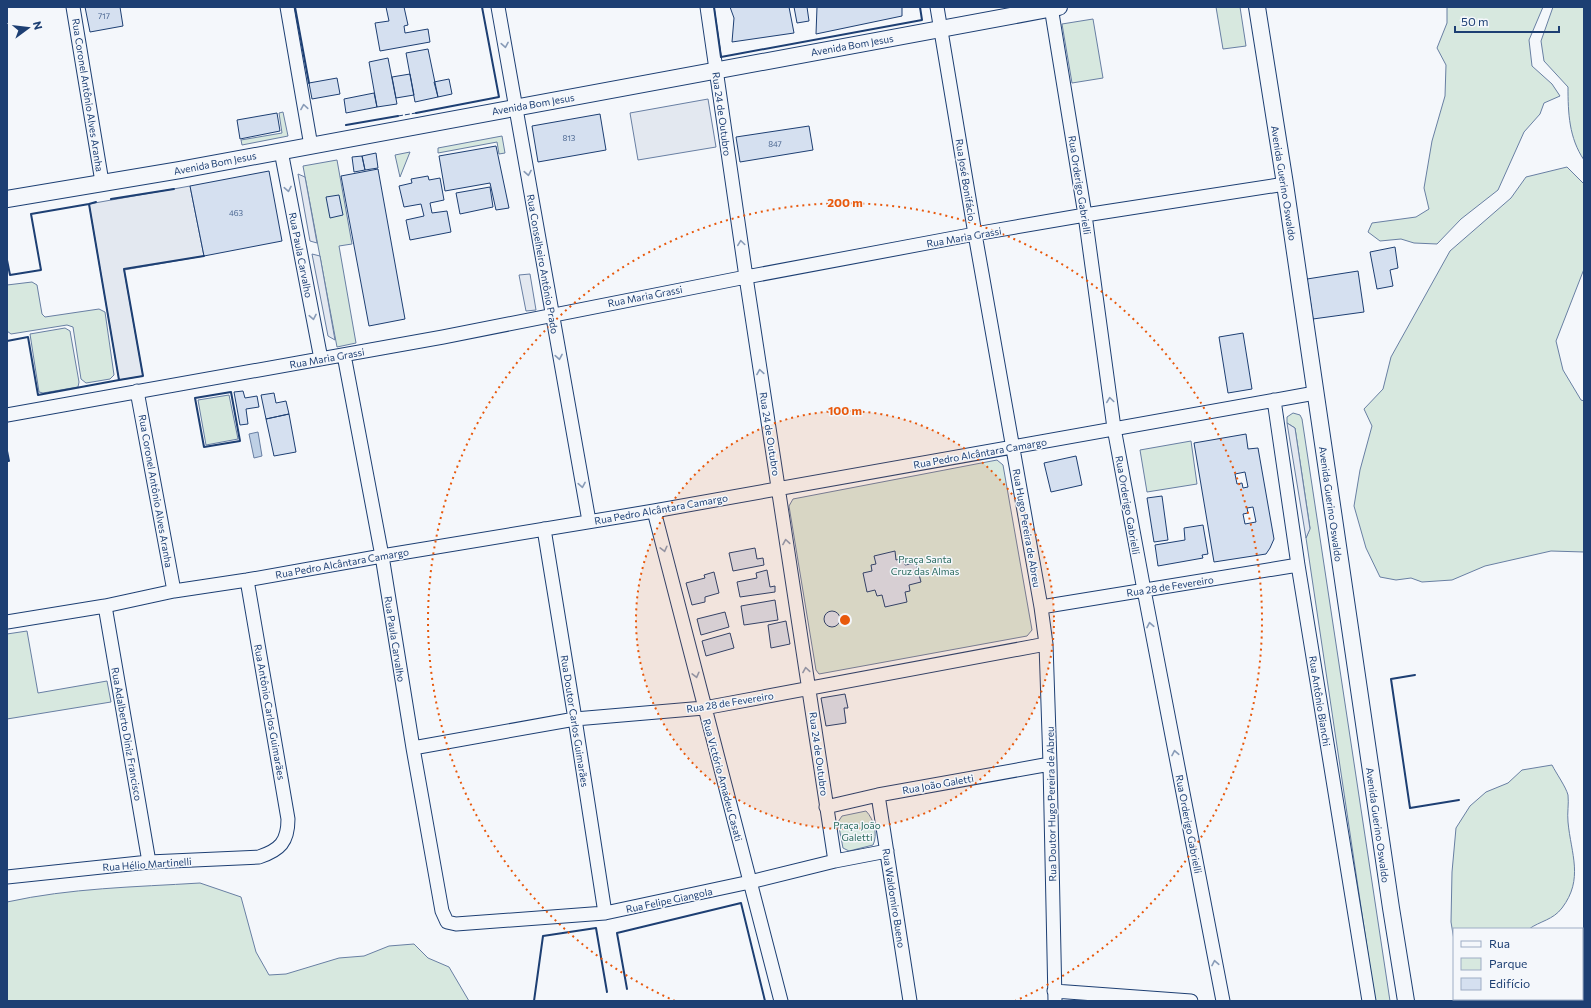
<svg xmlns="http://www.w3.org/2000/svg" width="1591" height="1008" font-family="Commissioner,sans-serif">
  <rect width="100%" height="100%" fill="#f4f7fb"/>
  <path fill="#d7e8df" stroke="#687fa3" d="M1216,7H1240L1246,46L1223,49Z
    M1447,7H1543L1529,40L1532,66L1552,84L1560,96L1544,103L1540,114L1524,132L1498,190L1461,219L1437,244L1414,243L1401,239L1380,241L1368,232L1372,223L1416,217L1429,209L1424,188L1432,141L1445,96L1446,65L1437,48L1447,23Z
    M1553,7H1584V160C1569,138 1568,113 1568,87L1544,61L1541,41Z
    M1093,19L1103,78L1072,83L1062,24Z
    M283,112L288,136L242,145L241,140L282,133L279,113Z
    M502,136L505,153L499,154L497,142L438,153V148Z
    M410,152L400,177L395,155Z
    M337,160L352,244L339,246L356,343L337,347L303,166Z
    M1567,167L1584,184V269L1556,341L1563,370L1581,400L1584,401V552L1551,551L1485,566L1452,580L1422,582L1411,578L1396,580L1380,577L1366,548L1354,506L1360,470L1372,426L1364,409L1383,389L1391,357L1450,251L1511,198L1526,177Z
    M32,282L37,285L42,314L45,317L99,309L105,312L114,375L110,379L86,383L81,379L73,327L67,325L11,334L7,331V285Z
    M65,328L70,331L79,382L78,387L43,393L39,392L30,334Z
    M229,395L238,439L206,445L198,400Z
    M1293,413L1300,415L1302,419L1390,1001H1375L1306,538L1310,528L1295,428L1287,423V417Z
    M1191,441L1197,484L1147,492L1140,450Z
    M997,460L1003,465L1032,630L1027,636L819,674L816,670L789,506L793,499Z
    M27,631L38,693L107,681L111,702L7,719V634Z
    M1552,765C1556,773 1566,787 1568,795C1569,804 1567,813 1568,822C1571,854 1584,879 1562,908C1553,920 1540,921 1529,929H1454V940L1451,922L1452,872L1456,828L1470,806L1486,792L1508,783L1522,770Z
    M866,811C874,819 878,835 873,845L849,851L843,848L838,822L842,816Z
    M200,883L241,897L256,952L269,975L286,974L339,958L364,956L389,946L414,944L428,958L449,967L469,1001H7V902C70,888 135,887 200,883Z"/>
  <path fill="#e3e8f0" stroke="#687fa3" d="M708,99L716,147L638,160L630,113Z
    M298,174L305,177L317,243L310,241Z
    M190,186L204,256L124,270L143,376L119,380L89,204Z
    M312,254L320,256L335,340L328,336Z
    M530,274L536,310L526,311L519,275Z
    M1287,423L1295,428L1310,529L1306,538Z"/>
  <path fill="#bed0e5" stroke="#687fa3" d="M258,432L262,456L254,458L249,434Z"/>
  <path fill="#d5e0f0" stroke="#1d3f73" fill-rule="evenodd" d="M85,7H120L123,26L90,32Z
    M386,7H404L408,25L404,26L405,33L428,29L430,42L380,51L375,23L389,21Z
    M730,7H789L794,33L732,42L734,18Z
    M794,7H807L809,21L797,23Z
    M817,7H902V16L816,34Z
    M428,49L438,97L415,102L406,53Z
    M388,58L397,104L377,107L369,62Z
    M410,74L414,95L396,98L392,77Z
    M337,78L340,94L312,99L309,83Z
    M449,79L452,94L438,97L434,82Z
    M374,93L377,107L346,113L344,99Z
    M277,113L280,131L240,139L237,120Z
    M600,114L606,150L538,162L532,126Z
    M809,126L813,150L740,162L736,137Z
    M496,146L509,208L496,210L490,183L445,191L439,156Z
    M376,153L378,168L365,170L362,156Z
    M362,156L365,170L354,172L352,157Z
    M378,169L405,319L369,326L341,176Z
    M269,171L282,241L204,256L190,186Z
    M428,176L429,180L440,178L444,200L430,203L432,213L447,211L451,232L410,240L406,220L424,216L421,204L404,207L399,186L412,183L411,179Z
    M490,187L493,207L460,214L456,193Z
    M339,195L343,215L330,218L326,197Z
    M1395,247L1398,268L1390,270L1393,286L1377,289L1370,252Z
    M1358,271L1364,312L1313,319L1307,279Z
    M1243,333L1252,389L1228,393L1219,337Z
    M243,391L245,398L257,396L259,407L246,409L248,424L240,425L234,392Z
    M274,393L276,403L286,401L289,414L266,419L261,395Z
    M289,414L296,452L274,456L266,419Z
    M1246,434L1248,449L1258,448L1274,539L1270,548L1266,554L1214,562L1194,443ZM1245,472L1248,487L1243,488L1242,483L1237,484L1235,474ZM1253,507L1256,522L1245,524L1243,514L1248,513L1247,508Z
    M1076,456L1082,485L1051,492L1044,463Z
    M1162,496L1168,540L1154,542L1147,498Z
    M1203,525L1208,554L1202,555L1203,558L1158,566L1155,545L1185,540L1184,528Z
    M755,548L757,559L763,558L764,565L733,571L729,553Z
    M895,551L896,560L903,558L905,565L916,563L921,582L909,585L910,591L905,592L907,602L885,607L882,595L877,596L875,590L867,592L863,573L872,571L871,565L876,564L874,556Z
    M767,570L770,587L775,586V592L740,597L737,582L757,578L756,573Z
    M714,572L719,593L705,597V602L692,605L686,583L705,578L704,575Z
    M775,600L778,620L744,625L741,606Z
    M824 619a8 8 0 1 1 16 0a8 8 0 1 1-16 0Z
    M725,612L729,627L701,635L697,619Z
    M786,621L790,644L771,648L768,625Z
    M730,633L734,648L706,656L702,641Z
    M845,694L848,708H844L846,723L826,726L821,698Z"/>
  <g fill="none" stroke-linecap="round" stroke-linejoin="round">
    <g stroke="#1d3f73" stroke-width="15">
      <path id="minor" d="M73,7L102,182
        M287,7L311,146
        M498,7L589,521
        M707,7L746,277L835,861
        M937,7L975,234L1041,607L1046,644L1050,764L1055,1001
        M1051,7L1085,215L1114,428L1144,590L1223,1001
        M281,151L321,359
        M344,355L382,556L413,748L442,911L447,922L456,924L605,913L750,882L835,861L887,851
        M137,391L174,591
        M1274,400L1298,565L1369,1001
        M7,415L443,337L746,277L975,234L1085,215L1285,184
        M654,511L781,1001
        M544,529L575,719L605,913
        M105,606L149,862
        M1041,607L1298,565
        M7,622L105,606L174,591L247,580L382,556L654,511L1315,393
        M413,748L575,719L704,708L1046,644
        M878,795L910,1001
        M826,807L878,795L1050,764
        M7,877L149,862L259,857C280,850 288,842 288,819L247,580
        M1054,991L1191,1001"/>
    </g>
    <g stroke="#1d3f73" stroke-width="18">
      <path id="tertiary" d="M1257,7L1285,184L1391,908L1406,1001
        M7,199L180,170L1059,7"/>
    </g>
    <use href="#minor" stroke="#f4f7fb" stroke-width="13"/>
    <use href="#tertiary" stroke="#f4f7fb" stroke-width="16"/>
    <path stroke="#1d3f73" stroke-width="1" stroke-dasharray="5 2" stroke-linecap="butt" d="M398,116L416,113"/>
    <path stroke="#1d3f73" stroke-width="2" d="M295,7L309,83
      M714,7L721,57L922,20L920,7
      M416,113L499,97L482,7
      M346,125L398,116
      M111,199L174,189
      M89,204L96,202
      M7,260L10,275L41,270L31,214L89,204L119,380L38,395L28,337L7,341
      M119,380L143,376L124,269L204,256
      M231,392L240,441L204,447L195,398Z
      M7,451L9,461H7
      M1415,675L1391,679L1410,808L1459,800
      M627,989L617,933L741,903L765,1001
      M534,1001L543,936L596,928L607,992"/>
  </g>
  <defs><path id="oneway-chevron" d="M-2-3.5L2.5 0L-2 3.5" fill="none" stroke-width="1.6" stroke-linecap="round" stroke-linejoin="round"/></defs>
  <g stroke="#889bb7">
    <use href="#oneway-chevron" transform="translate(505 45) rotate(80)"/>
    <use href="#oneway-chevron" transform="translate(304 107) rotate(-99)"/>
    <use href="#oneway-chevron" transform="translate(528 173) rotate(80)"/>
    <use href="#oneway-chevron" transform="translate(288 189) rotate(79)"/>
    <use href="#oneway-chevron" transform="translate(741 243) rotate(-98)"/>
    <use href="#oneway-chevron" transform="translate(313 317) rotate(79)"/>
    <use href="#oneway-chevron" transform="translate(559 357) rotate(80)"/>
    <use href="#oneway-chevron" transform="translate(760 372) rotate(-99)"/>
    <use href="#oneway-chevron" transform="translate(1110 400) rotate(-98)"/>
    <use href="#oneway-chevron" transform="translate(582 485) rotate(80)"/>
    <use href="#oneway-chevron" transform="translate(786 542) rotate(-99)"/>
    <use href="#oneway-chevron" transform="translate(664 549) rotate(76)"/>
    <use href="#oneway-chevron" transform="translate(1150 625) rotate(-101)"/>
    <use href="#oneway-chevron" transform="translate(806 670) rotate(-99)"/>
    <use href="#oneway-chevron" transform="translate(696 675) rotate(76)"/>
    <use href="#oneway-chevron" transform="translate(1175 753) rotate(-101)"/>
    <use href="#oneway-chevron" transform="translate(1215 963) rotate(-101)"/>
  </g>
  <circle cx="845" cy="620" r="209" fill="#e8590c" fill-opacity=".12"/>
  <g fill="none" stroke="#e8590c" stroke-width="2" stroke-dasharray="2 4">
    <circle cx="845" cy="620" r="209"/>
    <path d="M675 1001A417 417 0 1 1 1015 1001"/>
  </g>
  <g text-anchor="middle" stroke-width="3" stroke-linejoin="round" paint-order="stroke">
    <g font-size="8" fill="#4b6792">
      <text x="104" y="19">717</text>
      <text x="569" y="141">813</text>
      <text x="775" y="147">847</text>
      <text x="236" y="216">463</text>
    </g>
    <g font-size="10" fill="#1d3f73" stroke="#f4f7fb">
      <text transform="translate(852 45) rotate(-10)" y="4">Avenida Bom Jesus</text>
      <text transform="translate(88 95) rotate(81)" y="4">Rua Coronel Antônio Alves Aranha</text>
      <text transform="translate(533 104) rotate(-10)" y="4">Avenida Bom Jesus</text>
      <text transform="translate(722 114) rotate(82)" y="4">Rua 24 de Outubro</text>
      <text transform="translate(215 163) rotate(-11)" y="4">Avenida Bom Jesus</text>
      <text transform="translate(966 180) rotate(81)" y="4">Rua José Bonifácio</text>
      <text transform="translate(1284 183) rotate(81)" y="4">Avenida Guerino Oswaldo</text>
      <text transform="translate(1080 185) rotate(81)" y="4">Rua Orderigo Gabrielli</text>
      <text transform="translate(964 237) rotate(-10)" y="4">Rua Maria Grassi</text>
      <text transform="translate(301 255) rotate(79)" y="4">Rua Paula Carvalho</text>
      <text transform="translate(543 264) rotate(80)" y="4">Rua Conselheiro Antônio Prado</text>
      <text transform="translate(645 296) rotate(-11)" y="4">Rua Maria Grassi</text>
      <text transform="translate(327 358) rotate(-10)" y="4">Rua Maria Grassi</text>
      <text transform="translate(770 434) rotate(81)" y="4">Rua 24 de Outubro</text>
      <text transform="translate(980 453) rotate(-10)" y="4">Rua Pedro Alcântara Camargo</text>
      <text transform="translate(156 491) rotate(80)" y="4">Rua Coronel Antônio Alves Aranha</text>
      <text transform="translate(1331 504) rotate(82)" y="4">Avenida Guerino Oswaldo</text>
      <text transform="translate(1128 505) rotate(80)" y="4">Rua Orderigo Gabrielli</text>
      <text transform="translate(661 509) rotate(-10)" y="4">Rua Pedro Alcântara Camargo</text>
      <text transform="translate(1027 528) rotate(80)" y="4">Rua Hugo Pereira de Abreu</text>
      <text transform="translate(342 563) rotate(-10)" y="4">Rua Pedro Alcântara Camargo</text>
      <text transform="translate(1170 586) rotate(-9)" y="4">Rua 28 de Fevereiro</text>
      <text transform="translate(395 639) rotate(81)" y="4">Rua Paula Carvalho</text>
      <text transform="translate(1320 701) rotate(81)" y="4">Rua Antônio Bianchi</text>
      <text transform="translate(730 702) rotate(-9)" y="4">Rua 28 de Fevereiro</text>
      <text transform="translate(270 712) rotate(80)" y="4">Rua Antônio Carlos Guimarães</text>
      <text transform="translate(575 721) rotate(81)" y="4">Rua Doutor Carlos Guimarães</text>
      <text transform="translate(127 734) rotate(80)" y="4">Rua Adalberto Diniz Francisco</text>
      <text transform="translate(819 754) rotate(82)" y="4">Rua 24 de Outubro</text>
      <text transform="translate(723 780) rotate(75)" y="4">Rua Victório Amadeu Casati</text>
      <text transform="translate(938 784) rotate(-10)" y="4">Rua João Galetti</text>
      <text transform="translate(1051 804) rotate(-91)" y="4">Rua Doutor Hugo Pereira de Abreu</text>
      <text transform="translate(1189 824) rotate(79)" y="4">Rua Orderigo Gabrielli</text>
      <text transform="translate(1378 825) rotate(82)" y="4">Avenida Guerino Oswaldo</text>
      <text transform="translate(147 864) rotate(-4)" y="4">Rua Hélio Martinelli</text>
      <text transform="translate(894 898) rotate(81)" y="4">Rua Waldomiro Bueno</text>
      <text transform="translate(669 900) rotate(-12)" y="4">Rua Felipe Giangola</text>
    </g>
    <g font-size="10" fill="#2c6c60" stroke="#f4f7fb">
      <text x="925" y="563">Praça Santa<tspan x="925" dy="12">Cruz das Almas</tspan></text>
      <text x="857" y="829">Praça João<tspan x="857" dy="12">Galetti</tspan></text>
    </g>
  </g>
  <circle cx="845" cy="620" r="6" fill="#e8590c" stroke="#f4f7fb" stroke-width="2"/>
  <g font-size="12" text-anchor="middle" font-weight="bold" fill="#e8590c" stroke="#f4f7fb" stroke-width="3" stroke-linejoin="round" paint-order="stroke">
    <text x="845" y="207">200 m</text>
    <text x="845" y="415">100 m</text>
  </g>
  <rect width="1591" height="1008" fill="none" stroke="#1d3f73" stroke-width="16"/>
  <rect x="1453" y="928" width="130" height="72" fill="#f4f7fb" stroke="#9eadc5"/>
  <rect x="1461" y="941" width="20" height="6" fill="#f4f7fb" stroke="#9eadc5"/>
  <text x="1489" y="948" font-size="12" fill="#1d3f73">Rua</text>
  <rect x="1461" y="958" width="20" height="12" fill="#d7e8df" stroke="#9eadc5"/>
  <text x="1489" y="968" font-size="12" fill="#1d3f73">Parque</text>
  <rect x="1461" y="978" width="20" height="12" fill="#d5e0f0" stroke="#9eadc5"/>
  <text x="1489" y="988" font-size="12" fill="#1d3f73">Edifício</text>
  <g transform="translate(28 28) rotate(75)" stroke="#f4f7fb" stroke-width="3" paint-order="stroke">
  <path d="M0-3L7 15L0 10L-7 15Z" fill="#1d3f73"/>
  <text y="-6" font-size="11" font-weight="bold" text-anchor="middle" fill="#1d3f73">N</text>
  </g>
  <path d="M1455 26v6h104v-6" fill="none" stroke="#1d3f73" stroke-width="2"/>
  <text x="1461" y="26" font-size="12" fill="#1d3f73" stroke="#f4f7fb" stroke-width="3" paint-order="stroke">50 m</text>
</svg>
